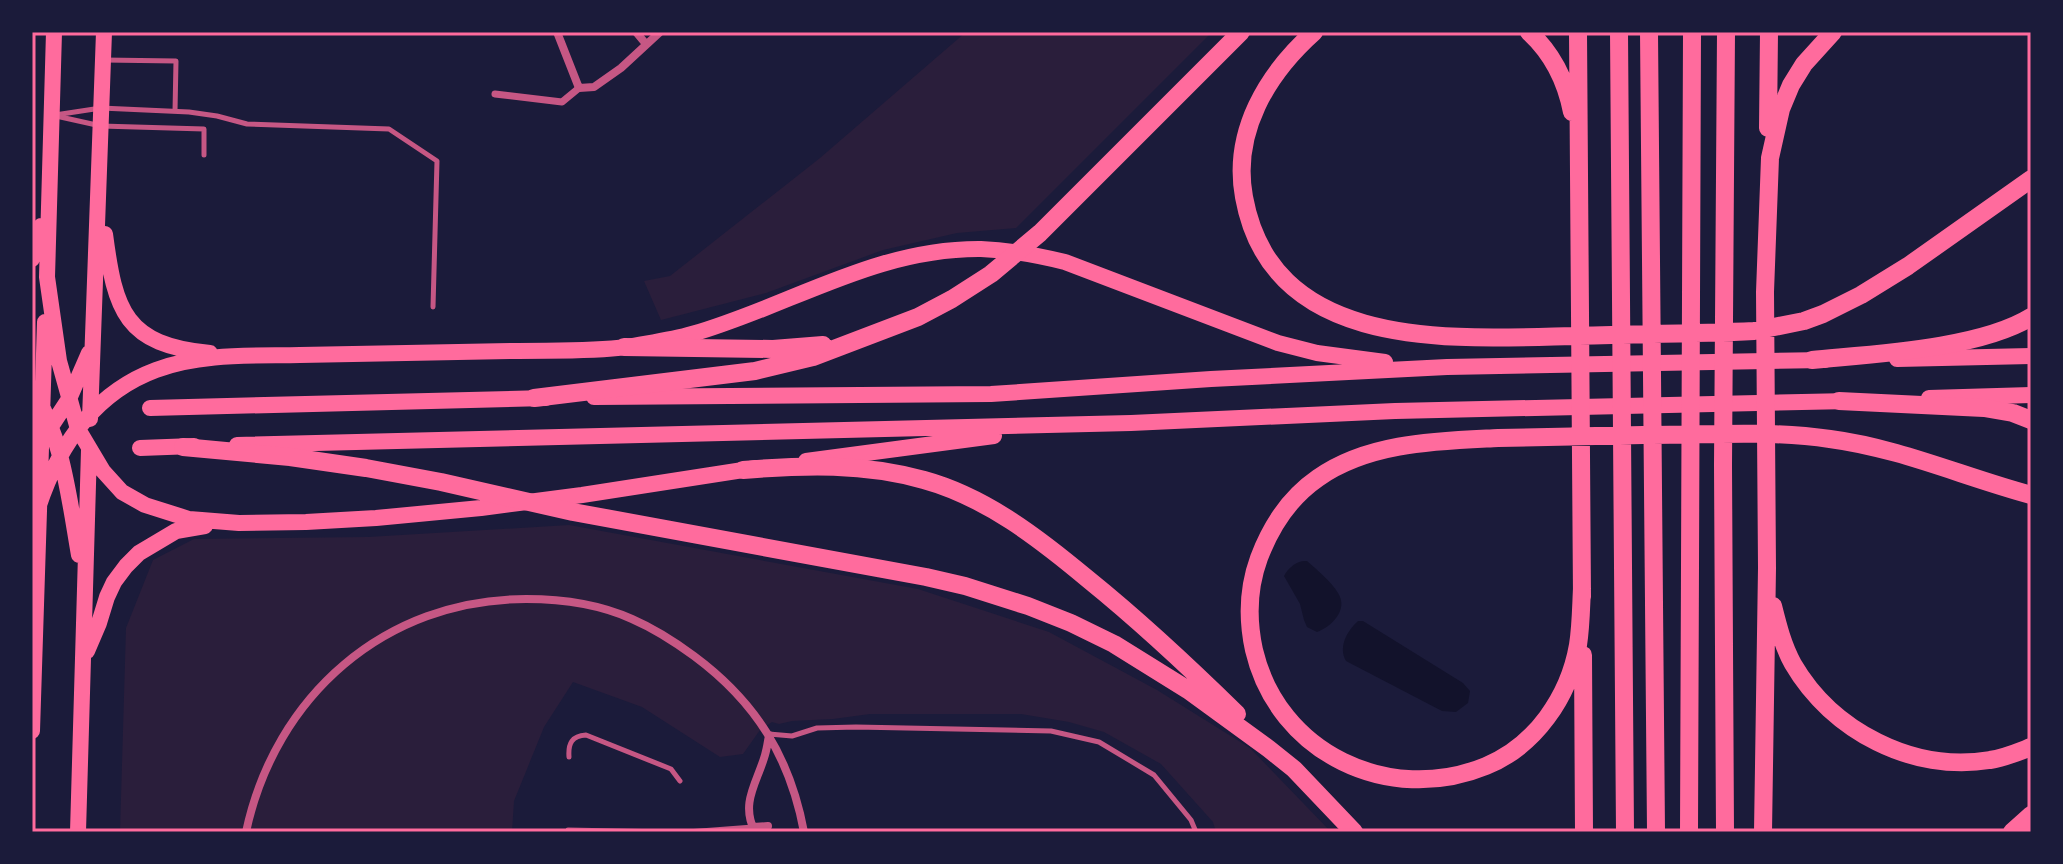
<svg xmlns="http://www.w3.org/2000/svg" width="2063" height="864" font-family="Cabin,sans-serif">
  <rect width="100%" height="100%" fill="#1b1b3a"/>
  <path fill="#2a1e3b" d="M966,32H1212L1016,228L957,233L883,250L766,293L661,320L644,281L670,276L820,158Z
    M569,525L918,589L1049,632L1157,690L1250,748L1331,832H1216L1213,822L1161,764L1104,732L1069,722L1021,714H870L833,719L792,721L779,724L772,722L760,730L743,754L720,757L642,707L573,682L544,727L514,801L512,832H120L126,628L153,560L194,539L368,537Z"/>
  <path fill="#12122b" d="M1307,561C1317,570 1331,581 1338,593C1349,610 1331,627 1317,632L1307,627L1304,620L1300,604L1284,576C1288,568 1297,560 1307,561Z
    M1358,621H1363L1463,683L1470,691L1468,703L1456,712L1442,711L1346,661C1338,647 1347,631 1358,621Z"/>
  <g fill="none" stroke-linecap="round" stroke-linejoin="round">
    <path stroke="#c65784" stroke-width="5" d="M104,60L176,61L175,111
      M55,115L101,108L189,112L217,116L247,124L389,129L437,161L433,307
      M56,116L101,126L204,129V155
      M769,734L792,736L817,728L856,727L1051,731L1099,742L1154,775L1191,820L1196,832
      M569,757C568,743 572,736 586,735L671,769L680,781
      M568,830L667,832
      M687,832L753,827"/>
    <path stroke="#c65784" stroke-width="7" d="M495,94L562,102L579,88"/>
    <path stroke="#c65784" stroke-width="8" d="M557,32L579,88L594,87L621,68L660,32
      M636,32L646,44
      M753,827L768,826
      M246,832C275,696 385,599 526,599C562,599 599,604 632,619C655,629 675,642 694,656C756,702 790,757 804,832
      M755,832C740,803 757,783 765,755C767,748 768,741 769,735"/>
    <path stroke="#ff6b9d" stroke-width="16" d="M54,32L47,277L59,361L78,429L103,471L122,492L145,505L189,519L239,523L306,522L376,518L481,508L582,495L756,468
      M105,234C115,311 125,345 210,353
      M32,259L41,226
      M1897,359L2031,356
      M32,388C63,438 69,498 79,555
      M594,397L991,394L1211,379L1447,367L1825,360
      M1929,398L2031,395
      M150,408L546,398
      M90,419L104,32
      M48,431L69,399L89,353
      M237,445L1131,423L1395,411L1850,401
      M140,448L194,446
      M806,461L994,436
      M38,508C58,447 94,393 156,370C200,353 253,356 300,355C371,354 441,352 512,351C550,350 589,352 627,347C648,343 672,340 692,334C790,306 875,248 981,249C1010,250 1037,255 1065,262L1278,343L1317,353L1385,362
      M87,651L99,623L107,597L114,582L126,566L139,553L176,531L205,526
      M32,731L45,322
      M78,832L89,450"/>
    <path stroke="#ff6b9d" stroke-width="18" d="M1314,32C1267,74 1232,132 1244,197C1272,352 1451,339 1572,336C1632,334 1693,334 1754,331L1804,321L1823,314L1861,295L1908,266L2031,179
      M1529,32C1552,53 1566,81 1572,112
      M1578,32L1582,597
      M1619,32L1625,832
      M1649,32L1656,832
      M1768,128L1769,32
      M624,347L773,349L823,345
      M1812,360C1873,354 1979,349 2031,317
      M534,398L755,371L813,357L918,317L952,299L991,274L1040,233L1241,32
      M1839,401L1984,408L2013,413L2031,420
      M183,447L290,457L366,468L441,482L573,512L926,577L965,586L1028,606L1071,623L1114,644L1188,690L1269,749L1294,769L1354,832
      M743,470C804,465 864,463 924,480C986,497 1040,539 1089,580C1141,622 1189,667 1237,714
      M1582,588C1581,607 1581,626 1578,645C1569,697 1535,746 1486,766C1389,806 1278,753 1254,650C1247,618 1248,588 1259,558C1271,526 1289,498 1318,478C1369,442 1438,441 1498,438C1546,437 1594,436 1643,435C1705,435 1768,430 1830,439C1899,448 1964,477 2031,495
      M1773,606C1778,626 1783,646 1793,664C1832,731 1913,773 1990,760C2004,758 2018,752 2031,747
      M1583,655L1584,832
      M1689,832L1692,32
      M1725,832L1723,465L1726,32
      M1763,832L1767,568L1765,292L1770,158L1781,109L1791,85L1804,64L1833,32
      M2012,832L2031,815"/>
  </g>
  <rect width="2063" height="864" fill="none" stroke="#1b1b3a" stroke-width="68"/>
  <rect x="34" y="34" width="1995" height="796" fill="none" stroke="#ff6b9d" stroke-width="3"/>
</svg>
